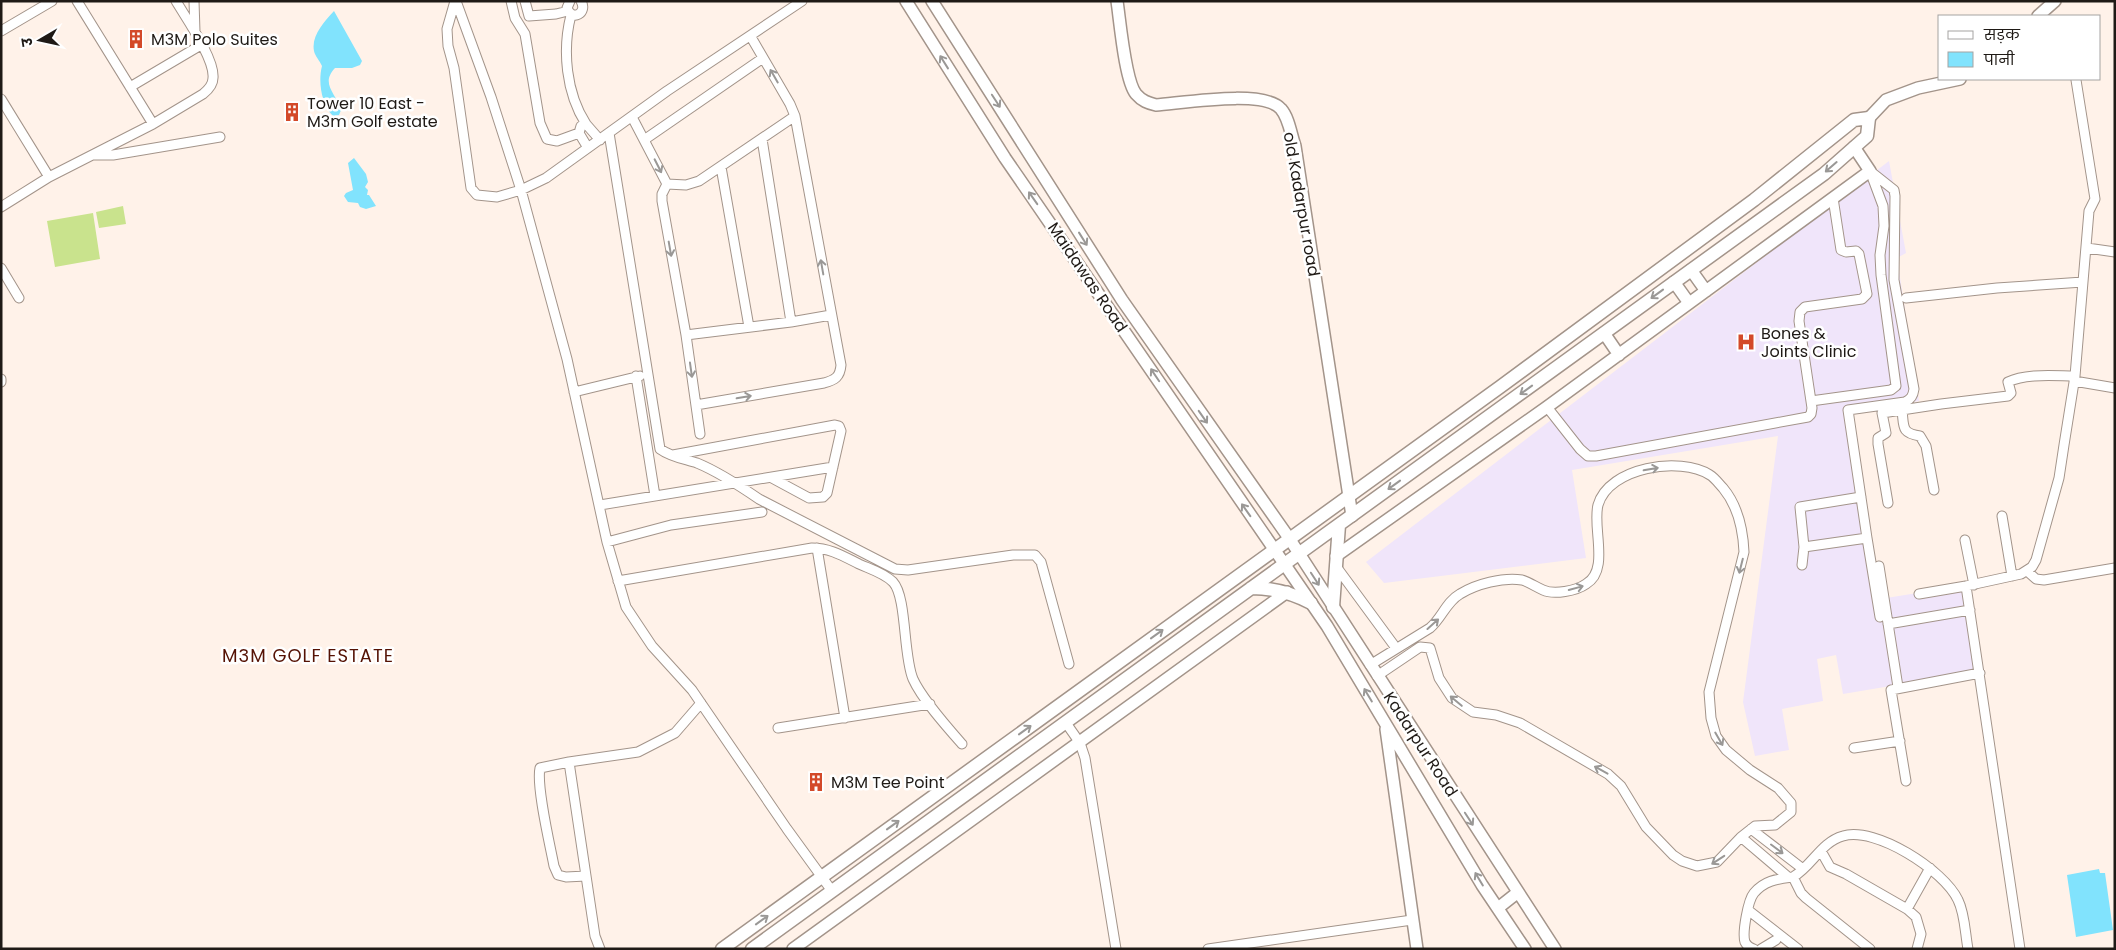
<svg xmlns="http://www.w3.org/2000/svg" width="2116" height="950" font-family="Poppins,'Noto Sans Devanagari',sans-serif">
  <rect width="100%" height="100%" fill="#fff2e9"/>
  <path fill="#f0e5fa" d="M1889,161L1906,253L1897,258L1919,401L1846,415L1880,599L1961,586L1974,672L1843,694L1836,655L1817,659L1823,701L1782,709L1789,750L1755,756L1743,702L1778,436L1572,470L1586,558L1384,583L1366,562Z"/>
  <path fill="#c9e38d" d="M123,206L126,224L99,228L96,212Z
    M93,213L100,259L55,267L47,221Z"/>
  <path fill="#81e3fd" d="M334,11L362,61L360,65L352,68H335C320,84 336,93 341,110L339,115L333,116C321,104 318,81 322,66C320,61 315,56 314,51C311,36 324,22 334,11Z
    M354,158L366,174L368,182L365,187L368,190L367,195H369L376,206L366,209L360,207L358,203L348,202L344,196L346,193L353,190L348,163Z
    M2099,869L2100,873H2105L2113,930L2076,937L2067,875Z"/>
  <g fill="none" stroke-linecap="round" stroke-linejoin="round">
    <g stroke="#a3948a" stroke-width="11">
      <path id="minor" d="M77,1L153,124
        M194,1L195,32
        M455,1L447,29L448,46L454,68L471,188L477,195L497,197L521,190L546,178L667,91L802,1
        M456,1L491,97L521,190L567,359L607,542L626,607L652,646L692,690L787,829L832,891
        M511,1L515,18L525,34L540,123L547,139L557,141L579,133
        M525,1L529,16L556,14L568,11
        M570,1L567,8C572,22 588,13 581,1
        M571,15C562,50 566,93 586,124
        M1,31L52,1
        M130,87L201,45
        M1,99L49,177
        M632,117L667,184
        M609,133L660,449C671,457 685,459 697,463C719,472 740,486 759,499L895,569L908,570L1013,555H1035L1041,562L1069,664
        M762,139L791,322
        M644,140L763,58
        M588,148L579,133L581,126L586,124L600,140
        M95,155H113L220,137
        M721,167L749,327
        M667,184L662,194V201L686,335L700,434
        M667,184L686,185L699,181L795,116
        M1,207L49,177L153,124L203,94C208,90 213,85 213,78C215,59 186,18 176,1
        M2087,248L2115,252
        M1,268L19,298
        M1906,298L1997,288L2083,282
        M686,335L791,322L831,315
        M636,376L655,496
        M1,379V382
        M2074,381L2115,388
        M574,392L640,376
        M1811,401L1891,390L1896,386L1881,275L1880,255L1884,226L1883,206L1870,171
        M696,405L824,383C835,380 840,377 841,365L795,116L790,104L751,37
        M1547,407L1580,449L1588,456H1596L1808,417L1811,414L1812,408L1799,321L1800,312L1805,307L1862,299L1867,294L1859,254L1856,251L1846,252L1841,250L1833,198
        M1902,410C1904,427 1901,433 1920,436L1926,446L1934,490
        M673,455L835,425L839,426L841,431L827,493L823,497L809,498L772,478
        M1888,503L1878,444V438L1886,433L1882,413L1941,404L2008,396L2011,393L2008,382C2026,373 2055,376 2075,376
        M600,505L833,467
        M2002,516L2012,576
        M1867,538L1880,617
        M1965,540L1974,585
        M607,542L671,525L762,512
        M1804,547L1800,507L1861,497
        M817,548L845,718
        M1335,565L1396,648
        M1802,565L1804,547L1867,538L1848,410L1905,402C1911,399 1913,396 1914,389L1894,280L1895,196L1894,190L1870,171
        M1879,566L1898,687
        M2027,571L2036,579L2044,580L2115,568
        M618,581L812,548C830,548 843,556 859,564C870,569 884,573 893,582C907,597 903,656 913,679C922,699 947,727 962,744
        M1966,586L2020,949
        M1919,594L1966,586L2021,574L2032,567L2036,560L2059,478L2064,445L2075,376L2089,211L2095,199L2076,80
        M1888,624L1970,610
        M1370,665L1430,628C1442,618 1446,602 1460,594C1476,584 1503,577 1522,580C1529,582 1536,587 1543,590C1554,595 1576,591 1586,584C1610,570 1592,528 1598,505C1609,467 1680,456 1710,475C1715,478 1719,484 1723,488C1738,506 1743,529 1744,552L1709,692L1711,718L1716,736L1726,750L1750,770L1778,788L1791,803V812L1775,825L1755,826L1741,837L1717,862L1697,866L1682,861L1673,855L1646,827L1621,786L1608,774L1520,723L1496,715L1473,712L1452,698L1439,678L1430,648L1420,647L1377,676
        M1066,723L1080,743L1085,758L1116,949
        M778,728L930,704
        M1854,748L1900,741
        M569,762L540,768C536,786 550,845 554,866L558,875L566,877L586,876
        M1906,781L1891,690L1980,673
        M1751,829L1803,869
        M1741,837L1788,877
        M1821,851L1830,867L1846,874L1907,909L1916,917L1921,934L1917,949
        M1907,909L1930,868
        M1748,910L1798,949
        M600,949L595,936L569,762L638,752L675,733L701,703
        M1208,949L1412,920
        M1754,949C1750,948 1747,946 1745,942C1742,933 1748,900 1754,893C1765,880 1778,879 1793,877
        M1761,949L1776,940
        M1870,949L1806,898L1801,893L1793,877C1812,866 1821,842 1843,836C1875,826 1944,870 1958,900C1965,914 1965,933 1968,949"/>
    </g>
    <g stroke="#a3948a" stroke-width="14">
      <path id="tertiary" d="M906,1L1005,158L1327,626L1482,885L1525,949
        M932,1L1122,300L1289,538L1555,949
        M1117,1C1120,21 1125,81 1136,94C1142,101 1148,103 1156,105C1183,103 1264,89 1281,109C1289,118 1291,135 1295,146L1352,516
        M2038,16L2055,1
        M1869,118L1886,100L1918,88L1960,79
        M1691,270L1706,291
        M1674,282L1689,303
        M1604,333L1619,355
        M1336,556L1547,407L1870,171L1854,147
        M1386,729L1417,949
        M1498,908L1517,893
        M793,949L1287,592"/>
    </g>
    <g stroke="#a3948a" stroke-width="15">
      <path id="secondary" d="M1251,588C1273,588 1291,592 1311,603
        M1333,607L1339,525
        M722,949L1500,387L1754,200L1854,120L1869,118L1867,136L1824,174L752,949"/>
    </g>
    <use href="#minor" stroke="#fff" stroke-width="9"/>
    <use href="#tertiary" stroke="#fff" stroke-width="11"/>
    <use href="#secondary" stroke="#fff" stroke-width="12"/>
  </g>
  <defs><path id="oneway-shaft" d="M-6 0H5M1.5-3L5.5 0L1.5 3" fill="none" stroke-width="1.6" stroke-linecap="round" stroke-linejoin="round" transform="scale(1.25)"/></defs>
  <g stroke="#9a9896">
    <use href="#oneway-shaft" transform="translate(944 62) rotate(-122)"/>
    <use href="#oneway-shaft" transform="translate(774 76) rotate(-120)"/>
    <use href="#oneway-shaft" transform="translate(996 101) rotate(57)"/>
    <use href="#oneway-shaft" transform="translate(658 166) rotate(63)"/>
    <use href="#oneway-shaft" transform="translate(1831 167) rotate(139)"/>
    <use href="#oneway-shaft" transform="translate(1033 198) rotate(-125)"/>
    <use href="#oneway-shaft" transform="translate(1083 239) rotate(58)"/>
    <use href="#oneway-shaft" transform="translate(670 249) rotate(80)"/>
    <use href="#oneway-shaft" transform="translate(822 267) rotate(-100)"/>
    <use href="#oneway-shaft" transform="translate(1657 294) rotate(144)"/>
    <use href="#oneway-shaft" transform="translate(691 370) rotate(82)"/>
    <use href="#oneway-shaft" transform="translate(1155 375) rotate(-124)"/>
    <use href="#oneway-shaft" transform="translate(1526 390) rotate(144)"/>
    <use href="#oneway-shaft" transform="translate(744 397) rotate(-10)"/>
    <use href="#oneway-shaft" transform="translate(1203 417) rotate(55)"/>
    <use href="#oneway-shaft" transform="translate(1651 469) rotate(-10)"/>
    <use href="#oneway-shaft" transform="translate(1394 485) rotate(144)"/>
    <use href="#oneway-shaft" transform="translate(1246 510) rotate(-125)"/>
    <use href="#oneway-shaft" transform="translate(1741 566) rotate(104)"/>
    <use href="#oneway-shaft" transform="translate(1315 579) rotate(57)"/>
    <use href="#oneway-shaft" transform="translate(1576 588) rotate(-15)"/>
    <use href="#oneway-shaft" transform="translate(1433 624) rotate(-42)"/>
    <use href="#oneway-shaft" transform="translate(1157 634) rotate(-36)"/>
    <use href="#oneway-shaft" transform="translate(1368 695) rotate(-121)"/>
    <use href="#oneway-shaft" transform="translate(1456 701) rotate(-140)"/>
    <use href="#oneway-shaft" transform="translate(1025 730) rotate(-36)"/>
    <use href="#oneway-shaft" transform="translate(1719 739) rotate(60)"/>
    <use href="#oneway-shaft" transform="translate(1601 770) rotate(-151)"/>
    <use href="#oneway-shaft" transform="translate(1469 819) rotate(57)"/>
    <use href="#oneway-shaft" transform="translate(893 825) rotate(-36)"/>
    <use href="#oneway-shaft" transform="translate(1777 849) rotate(37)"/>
    <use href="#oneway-shaft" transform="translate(1718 860) rotate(147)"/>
    <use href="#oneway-shaft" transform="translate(1479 879) rotate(-121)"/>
    <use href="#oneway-shaft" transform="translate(762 920) rotate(-36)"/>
  </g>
  <defs>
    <g id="building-bare" transform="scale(1.5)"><path d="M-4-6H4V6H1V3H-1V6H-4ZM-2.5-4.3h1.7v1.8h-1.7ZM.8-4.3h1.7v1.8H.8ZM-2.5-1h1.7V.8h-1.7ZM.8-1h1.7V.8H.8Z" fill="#d34929" stroke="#fff" stroke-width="2.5" paint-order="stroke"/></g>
    <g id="hospital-bare" transform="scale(1.5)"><path d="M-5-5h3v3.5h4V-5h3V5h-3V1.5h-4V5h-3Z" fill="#d34929" stroke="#fff" stroke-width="2.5" paint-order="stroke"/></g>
  </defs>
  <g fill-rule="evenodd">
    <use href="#building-bare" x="136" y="39"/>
    <use href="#building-bare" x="292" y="112"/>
    <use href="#hospital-bare" x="1746" y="342"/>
    <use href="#building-bare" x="816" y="782"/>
  </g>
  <g text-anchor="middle" stroke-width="5" stroke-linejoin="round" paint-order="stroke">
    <g font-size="16" fill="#1f1a16" stroke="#fff" text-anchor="start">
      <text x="151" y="45">M3M Polo Suites</text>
      <text x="307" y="109">Tower 10 East -<tspan x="307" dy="18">M3m Golf estate</tspan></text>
      <text x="1761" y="339">Bones &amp;<tspan x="1761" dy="18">Joints Clinic</tspan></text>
      <text x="831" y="788">M3M Tee Point</text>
    </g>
    <g font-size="16" fill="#1f1a16" stroke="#fff">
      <text transform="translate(1302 204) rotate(80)" y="6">old Kadarpur road</text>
      <text transform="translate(1088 277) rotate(56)" y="6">Maidawas Road</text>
      <text transform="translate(1421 744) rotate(57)" y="6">Kadarpur Road</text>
    </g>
    <g font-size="18" letter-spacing="1" fill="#551204" stroke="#fff">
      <text x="308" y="662">M3M GOLF ESTATE</text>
    </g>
  </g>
  <rect width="2116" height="950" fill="none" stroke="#1f1a16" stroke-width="5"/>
  <rect x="1938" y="15" width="162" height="65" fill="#ffffff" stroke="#a5a3a2"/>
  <rect x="1948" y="31" width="25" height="8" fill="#ffffff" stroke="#a5a3a2"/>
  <text x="1984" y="40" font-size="15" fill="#1f1a16">सड़क</text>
  <rect x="1948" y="52" width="25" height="15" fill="#81e3fd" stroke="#a5a3a2"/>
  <text x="1984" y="65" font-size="15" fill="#1f1a16">पानी</text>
  <g transform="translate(40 40) rotate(261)" stroke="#ffffff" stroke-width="4" paint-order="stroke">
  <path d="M0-4L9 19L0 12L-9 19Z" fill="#1f1a16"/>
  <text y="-8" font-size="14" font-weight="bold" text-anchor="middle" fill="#1f1a16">उ</text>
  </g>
</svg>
